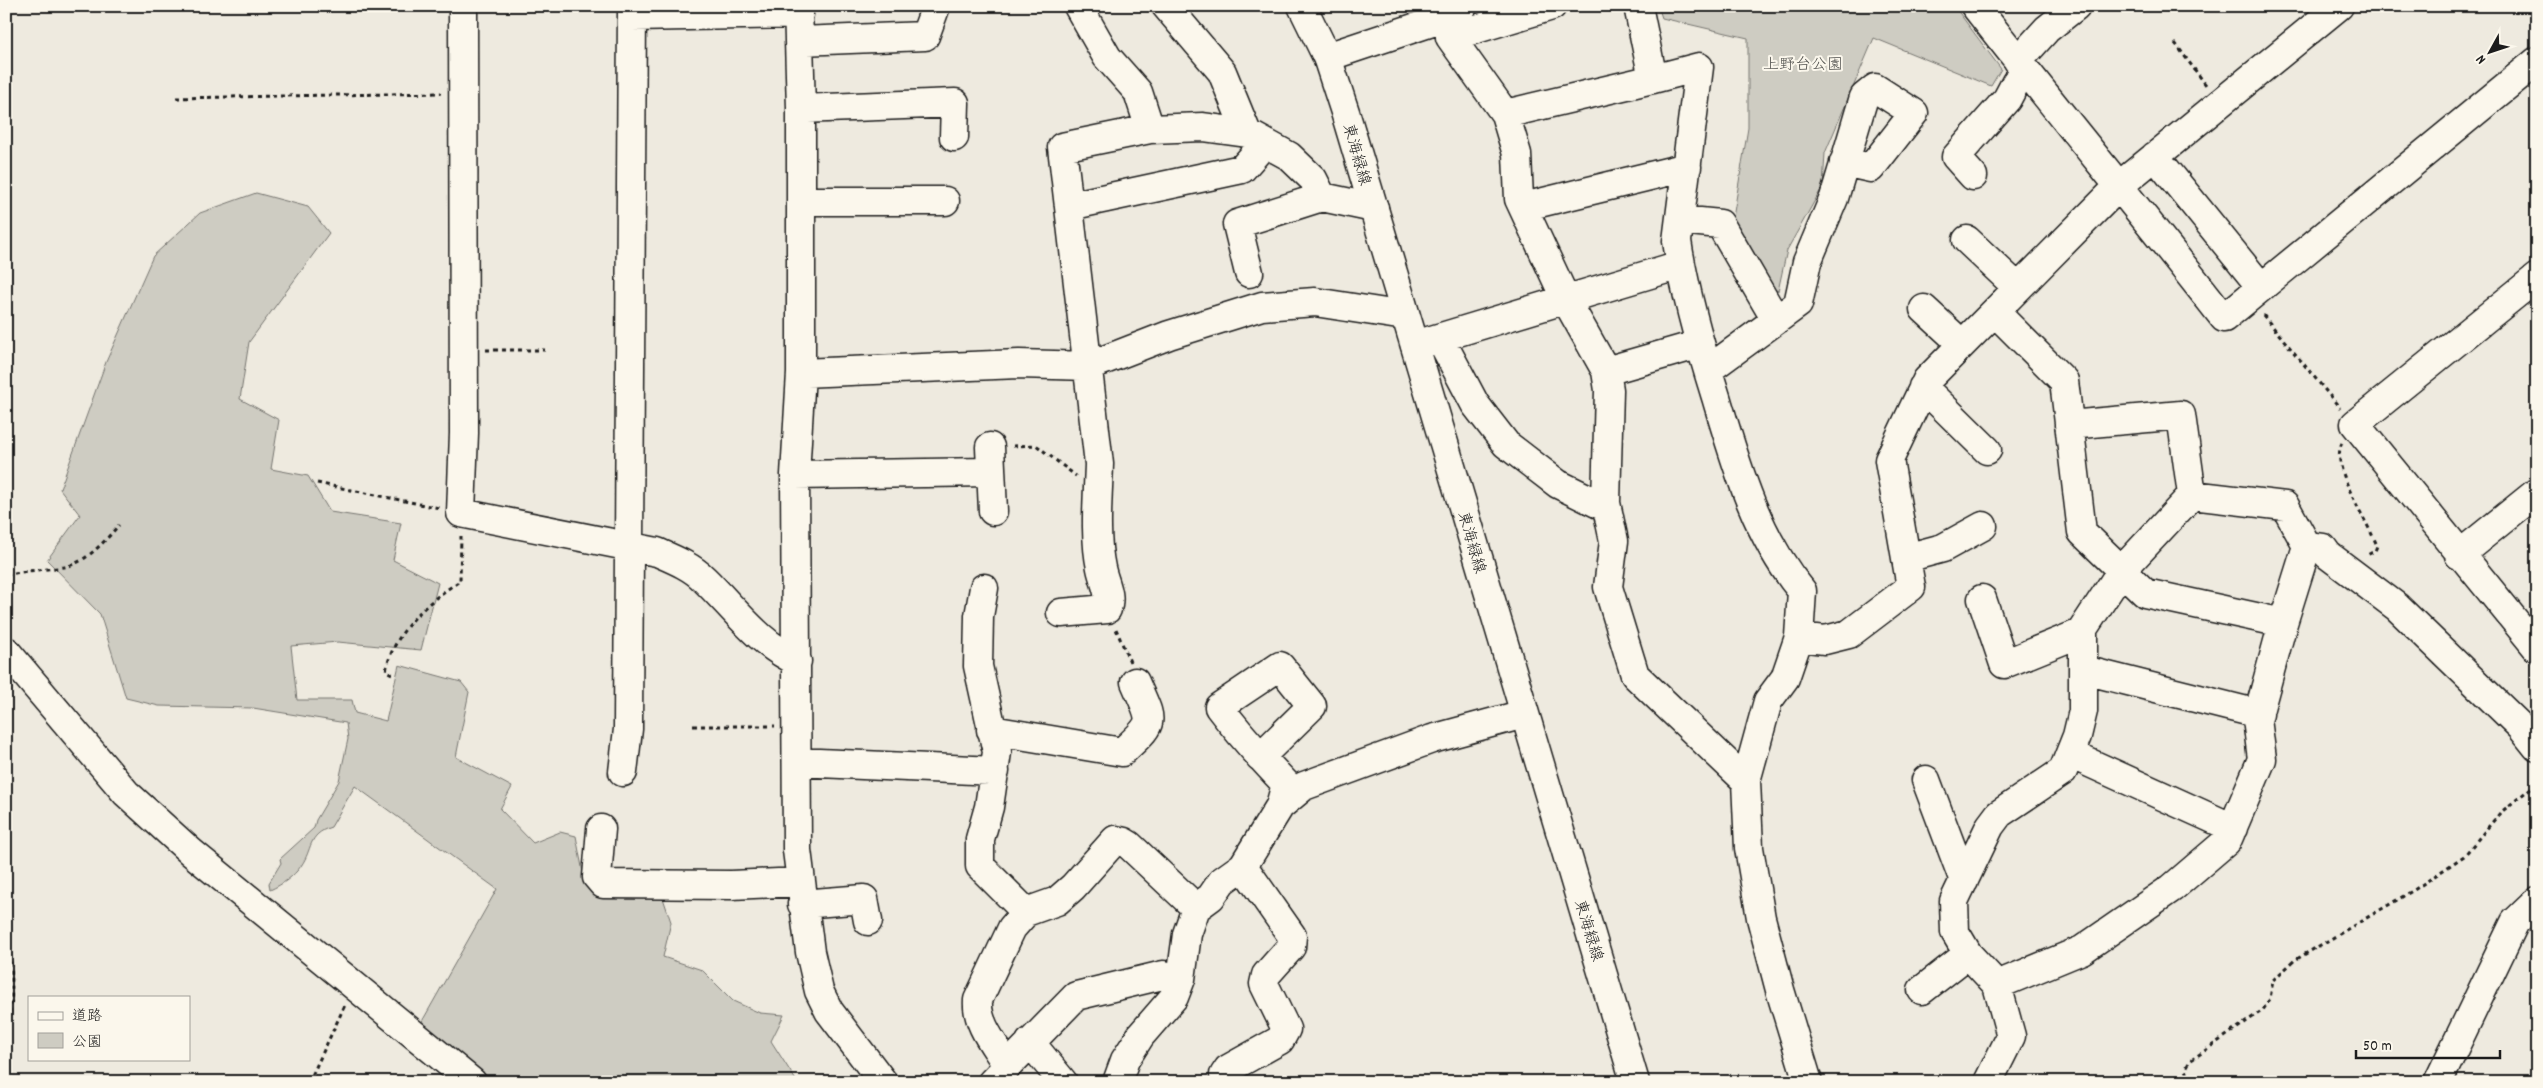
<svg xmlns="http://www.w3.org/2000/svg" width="2543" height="1088" font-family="Dekko,'Klee One',sans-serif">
  <rect width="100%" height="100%" fill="#eeeadf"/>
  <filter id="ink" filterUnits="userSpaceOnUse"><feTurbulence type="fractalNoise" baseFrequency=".02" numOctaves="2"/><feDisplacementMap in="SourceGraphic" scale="10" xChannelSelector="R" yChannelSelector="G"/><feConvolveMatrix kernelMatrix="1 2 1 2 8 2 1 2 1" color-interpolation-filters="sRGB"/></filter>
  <g filter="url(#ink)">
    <path fill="#ceccc2" stroke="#75746f" d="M1658,6H1954L2001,69L1991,86L1874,38L1825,153L1823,186L1787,250L1778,291L1770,287L1732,224L1748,128V38L1662,18Z
      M256,193L308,207L329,233L249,342L240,399L279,420L271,469L308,476L330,512L401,523L393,560L438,583L421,650L338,642L291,646L297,700H352L355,713L386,721L399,665L461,682L469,692L456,757L512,787L500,809L533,843L560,832L576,836L585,883L605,898L662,895L671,922L663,957L702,970L733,1001L760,1013L784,1015L771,1041L797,1082H489L420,1025L497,889L355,786L331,827C307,835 313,849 301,866C293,877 283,884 270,890L269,883L281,863L280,859L314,828L316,820L339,781L348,739L346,723L253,708L159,706L126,698L100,614L47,560L80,515L60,489L106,362L153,256L200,213Z"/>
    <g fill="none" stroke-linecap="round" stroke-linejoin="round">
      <g stroke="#1c1c1c" stroke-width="31">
        <path id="minor" d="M463,6L464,433L461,513L657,552C673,559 691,566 704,579C733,607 760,645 797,661
          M798,6L801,109V373L795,475L797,850L810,952L819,991L829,1011L883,1082
          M1078,6L1107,57L1138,92L1150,129
          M1166,6L1222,72L1247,133
          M1552,6L1450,37L1505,114L1517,154L1519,199L1566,300L1606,371L1609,390L1606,503L1614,541L1608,587L1635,675L1746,781
          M1638,6L1653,79L1699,67L1677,241C1685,294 1700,346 1716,397C1736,464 1756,536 1802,591L1799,637L1785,678L1768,701L1746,781L1749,848L1761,918L1780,990L1808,1082
          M1975,6C2057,111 2142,213 2224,318L2537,61
          M632,17L799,14
          M800,41L925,36L936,6
          M1327,57L1447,17L1463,6
          M2018,61L2047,29L2076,6
          M801,109L955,103L954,137
          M1505,114L1653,79
          M2155,156L2261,287
          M1973,176L1956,157L2007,99L2016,82L2027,74
          M801,201H945
          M1069,206L1242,169L1265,143
          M1523,207L1687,167
          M1680,220L1720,224L1776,320
          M1967,240L2018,288
          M1249,273L1237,224L1322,197L1374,208
          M2537,277L2355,424L2537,648
          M1924,309L1962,344
          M1995,312L2064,381L2082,532L2145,593L2283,623
          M1440,338L1475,404L1506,444L1558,484L1607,508
          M1415,345L1680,265
          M1708,370L1798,304L1807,262L1834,198L1864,97L1875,88L1914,113L1871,168L1844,162
          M1606,371L1700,344
          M801,373L1019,364L1089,366L1169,335L1262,306L1315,302L1405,316
          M1923,387L1987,450
          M2069,425L2181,415L2192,495
          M990,447L993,511
          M795,475L990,472
          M2307,546L2323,548L2328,555L2397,607L2521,727L2537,747
          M2459,555L2537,492
          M1906,558L1943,548L1983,526
          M984,588L979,616L978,666L997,752L989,807L980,839V866L1026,912
          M1982,599L2004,664L2083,632
          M1061,613L1107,609C1112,594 1104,583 1101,568C1094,536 1098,496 1099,464L1062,147L1150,129L1203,127L1247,133L1289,156L1313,179L1322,197
          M1799,637L1825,640L1849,634L1911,587L1889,460L1927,380L2120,185L2339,6
          M6,651L126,793L191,852L472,1082
          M2084,670L2259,714
          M991,730L1122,752C1157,720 1153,724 1135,682
          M2070,754L2233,828
          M1260,757L1312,706L1280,666L1219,707C1240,735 1262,759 1286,784L1280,806
          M797,762L995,771
          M623,772L628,729L632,6
          M1926,780L1964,881
          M601,829L597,877L603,884L731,885L800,882
          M802,904L864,899L868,921
          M1922,990L1968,954
          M1030,1042L1063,1082
          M1007,1065C995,1045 976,1024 978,1000L1012,928L1026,912L1057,901L1073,887L1115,840L1124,842L1129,845L1196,908
          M992,1082L1076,996L1163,975L1181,979
          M1117,1082L1125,1060L1141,1035L1174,997L1181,979L1187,934L1196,908L1211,897L1222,881L1243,866L1280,806L1304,786L1432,739L1524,714
          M1226,1082L1224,1075L1228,1069L1280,1040L1286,1029L1264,984L1266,975L1291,947L1292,936L1243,866
          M1988,1082L2011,1036L1997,985L1968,954L1955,932L1954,901L1990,826L1999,814L2063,771L2077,736L2083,711V629L2122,570L2192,495L2285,506L2307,546L2283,623L2257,719L2262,759L2227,841L2172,888L2082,950L1997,985
          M2438,1082L2515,922L2537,901"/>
      </g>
      <g stroke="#1c1c1c" stroke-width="31">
        <path id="major" d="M1302,6L1327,57L1345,112L1635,1082"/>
      </g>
      <path stroke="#1c1c1c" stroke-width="3" stroke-dasharray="4 4" stroke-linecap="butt" d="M2175,43L2206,85
        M176,98L441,93
        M2263,315L2340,408
        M486,350H545
        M2342,443C2329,466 2369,523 2377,546L2375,551L2367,555
        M1013,446L1036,445L1076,476
        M317,483L439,508
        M6,575C26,570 44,570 64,567C86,563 105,541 119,525
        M1116,629L1130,662
        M392,674L386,671C393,632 429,600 460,581L461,536
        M693,726H775
        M6,922C12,960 15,998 6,1036
        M309,1082L345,1005
        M2189,1082L2186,1068L2190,1061L2263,1010L2270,999L2273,980L2295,960L2414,890L2464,856L2500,813L2537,783"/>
      <use href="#minor" stroke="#fbf7ec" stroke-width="28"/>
      <use href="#major" stroke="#fbf7ec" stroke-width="28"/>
    </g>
  </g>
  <g text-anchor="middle" stroke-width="4" stroke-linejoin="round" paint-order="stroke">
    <g font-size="16" fill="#51514e" stroke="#fbf7ec">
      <text x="1803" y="69">上野台公園</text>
    </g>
    <g font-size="16" fill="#1c1c1c" stroke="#fbf7ec">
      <text transform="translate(1358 154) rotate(74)" y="6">東海緑線</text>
      <text transform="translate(1473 542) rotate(74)" y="6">東海緑線</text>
      <text transform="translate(1590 930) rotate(73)" y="6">東海緑線</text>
    </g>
  </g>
  <rect width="2543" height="1088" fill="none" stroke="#fbf7ec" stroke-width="25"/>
  <rect x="12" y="12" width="2518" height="1063" fill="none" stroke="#1c1c1c" stroke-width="2" filter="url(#ink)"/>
  <rect x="28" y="996" width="162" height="65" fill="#fbf7ec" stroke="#a29f99"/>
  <rect x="38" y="1012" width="25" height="8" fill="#fbf7ec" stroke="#a29f99"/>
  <text x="72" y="1020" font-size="15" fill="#1c1c1c">道路</text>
  <rect x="38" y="1033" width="25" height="15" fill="#ceccc2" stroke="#a29f99"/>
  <text x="72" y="1046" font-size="15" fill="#1c1c1c">公園</text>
  <g transform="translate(2490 52) rotate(230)" stroke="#fbf7ec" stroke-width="4" paint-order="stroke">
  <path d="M0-4L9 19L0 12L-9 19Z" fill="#1c1c1c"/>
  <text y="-8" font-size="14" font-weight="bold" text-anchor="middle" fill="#1c1c1c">N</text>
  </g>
  <path d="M2356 1050v8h144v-8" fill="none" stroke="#1c1c1c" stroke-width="2.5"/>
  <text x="2363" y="1050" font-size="15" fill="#1c1c1c" stroke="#fbf7ec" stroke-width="4" paint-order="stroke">50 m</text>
</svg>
